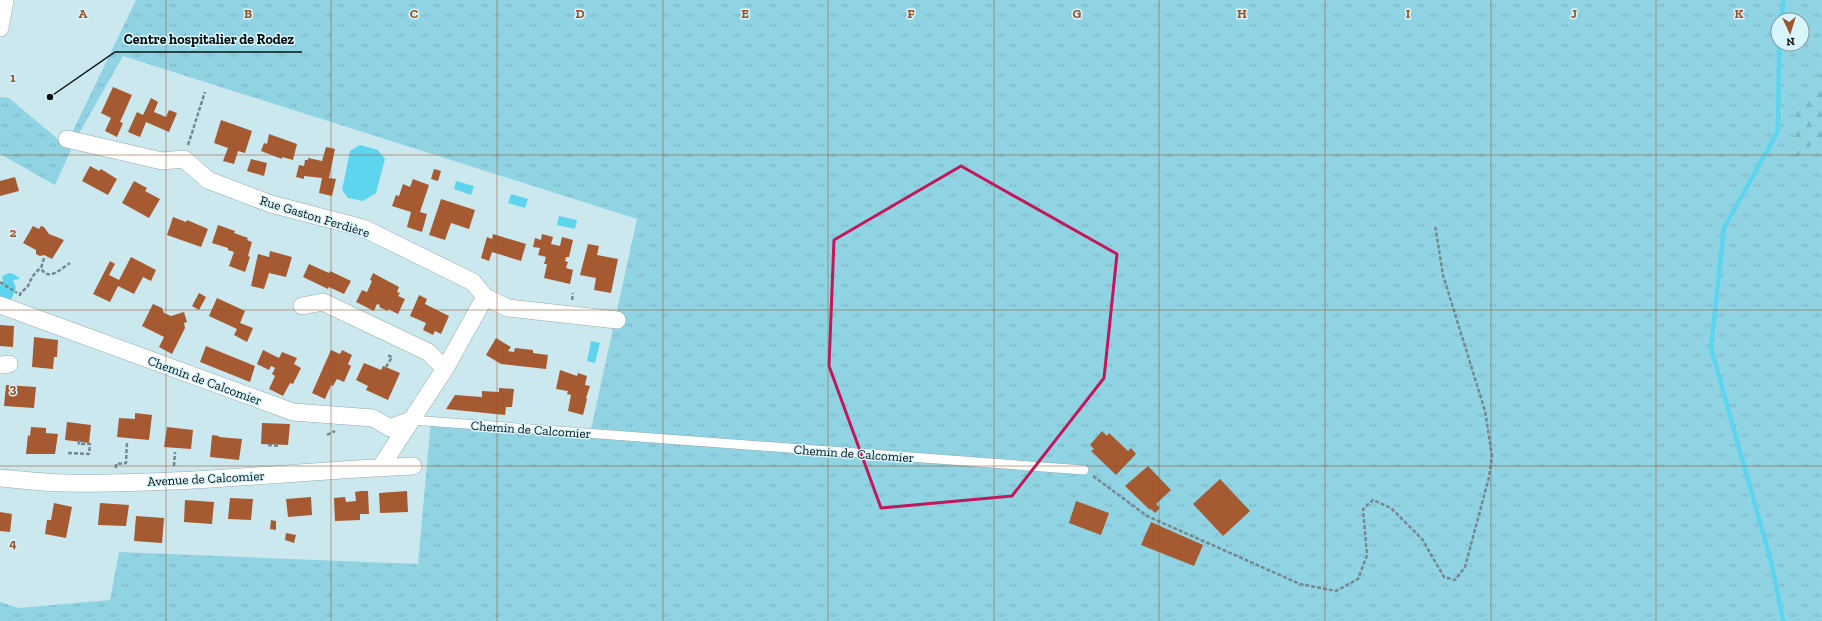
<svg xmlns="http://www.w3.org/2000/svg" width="1822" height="621" font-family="'Zilla Slab',serif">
  <defs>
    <pattern id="grass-tufts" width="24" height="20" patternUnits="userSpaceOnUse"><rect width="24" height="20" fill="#90d4e4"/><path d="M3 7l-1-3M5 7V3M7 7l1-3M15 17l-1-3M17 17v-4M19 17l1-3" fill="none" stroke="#7bb5c3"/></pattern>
    <pattern id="forest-firs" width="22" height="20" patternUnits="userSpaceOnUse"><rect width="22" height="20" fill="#90d4e4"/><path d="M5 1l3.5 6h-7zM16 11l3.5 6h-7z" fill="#7bb5c3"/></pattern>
  </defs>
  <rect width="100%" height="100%" fill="#cce8ef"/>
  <path fill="url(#grass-tufts)" fill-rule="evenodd" d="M136,0H1822V621H0V602L19,608L110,600L119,552L418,564L431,420L591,429L637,219L123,56L77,137L72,133ZM1778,20H1802V44H1778Z
    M0,97L9,98L71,150L55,185L0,154Z"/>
  <path fill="url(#forest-firs)" d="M1822,74V137L1795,158V107Z"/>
  <path fill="#5ed5ef" d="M360,145L378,150L385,159L376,193L363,201L348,198L342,190L350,151Z
    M456,181L474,186L471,195L454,189Z
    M511,194L528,199L525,208L508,203Z
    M559,216L577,220L575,229L557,225Z
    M9,273L14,274L20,279L13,280L16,288L11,300L0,297V285L3,282L2,276Z
    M591,341L600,343L595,363L587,361Z"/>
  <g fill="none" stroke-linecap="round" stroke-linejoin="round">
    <path stroke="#5ed5ef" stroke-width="4.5" d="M1781,20L1784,0
      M1779,44L1778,131L1724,228L1711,348L1772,565L1783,621"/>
  </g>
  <path fill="#a55a31" d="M113,87L132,95L120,122L123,123L117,137L105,131L111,118L101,113Z
    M151,98L158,102L154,112L166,117L169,110L177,113L169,132L146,122L140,137L128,132L137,112L143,115Z
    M221,120L252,131L245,153L238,151L234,164L223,161L228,148L214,143Z
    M269,134L297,144L293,160L282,157V159L261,151L264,143L267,144Z
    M326,147L335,149L329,178L336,179L332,196L319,193L322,178L304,176V179L296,177L299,165L304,166L305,160H308V158L322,161Z
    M251,159L267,163L264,176L247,171Z
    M90,166L99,171L101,169L117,179L108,195L82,181Z
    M434,169L441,171L438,181L431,179Z
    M15,177L19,191L0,196V181Z
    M413,179L429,185L420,212L427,214L422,232L407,227L411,212L392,206L396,195L399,196L403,184L410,187Z
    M134,181L147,188L145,191L160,199L149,218L122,203Z
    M441,199L475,210L469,229L451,223L445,240L429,235Z
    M173,217L186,222L187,220L208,229L201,247L167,235Z
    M218,225L235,231L234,233L248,238L247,240L252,242L248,256L250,257L245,272L229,266L234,252L228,250V248L212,243Z
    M33,226L39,229L41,226L44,227L49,234L64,240L52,259L44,255L40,256L36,254V250L23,243Z
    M493,234L526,244L521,261L492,252L489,261L481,258L487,237L492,239Z
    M542,234L553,237L551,244L560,246L562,237L573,240L569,257H566L565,261L568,262L566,268L573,270L570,284L544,278L547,264H544L546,257L538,255L540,248L533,247L535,238L541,240Z
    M588,244L599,246L597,255L618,259L611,293L594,290L596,278L580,275Z
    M270,251L292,257L286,277L269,273L264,289L251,286L258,254L269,257Z
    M131,257L156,270L151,281L143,277L134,294L118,286L110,302L93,294L110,261L115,264L109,275L119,280Z
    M309,264L329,273L330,271L351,281L344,294L329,287L328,289L303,277Z
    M373,273L399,287L397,292L400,293L398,296L405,299L398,314L388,309V311L379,307L380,305L377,304L374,311L356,302L362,290L367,292L372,281L370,280Z
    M199,293L206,297L199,310L192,306Z
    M419,295L427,299L425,304L449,316L441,334L435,331L433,335L423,330L426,323L410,316Z
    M217,298L245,311L240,323L253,328L247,342L234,335L237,329L209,316Z
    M153,304L162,308L164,313L171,316L184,312L187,322L184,323L185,328L172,354L159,347L164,337L142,326Z
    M0,325L14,326L13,347L0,346Z
    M34,337L58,340L57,357H54L53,369L32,367Z
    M496,338L511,347L508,351L514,352L515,348L533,350V353L548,355L546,369L501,364L486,355Z
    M206,346L255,366L250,382L200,362Z
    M263,350L279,358L282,352L297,358L294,364L301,368L293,384L290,383L283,396L269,389L275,376L272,374L275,368L271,366L269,370L257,364Z
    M331,350L340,354L342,350L352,355L348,364L351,366L344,382L337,379L333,386L331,385L325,399L312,393Z
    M364,363L381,370L383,366L400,373L388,400L366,390L368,386L356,380Z
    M560,370L577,376L578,373L587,376L585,385L590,386L586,398L587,399L583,415L568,411L571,395L567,394L568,391L556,389Z
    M6,385L36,387L34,408L4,406Z
    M499,388L514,389L512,407H506L505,415L446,409L455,395L482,397V391L499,392Z
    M135,413L152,415L149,440L117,437L119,418L135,419Z
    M67,422L91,425L89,443L65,440Z
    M262,423L290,424L288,445L261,444Z
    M31,427L46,428V433L58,434L55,454H26L28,435L30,436Z
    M167,427L193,430L191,449L164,447Z
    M1102,431L1107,436L1109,433L1128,451L1131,448L1136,454L1116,475L1091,451L1094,449L1090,445Z
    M212,435L219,436V437L242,439L239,460L210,457Z
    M1148,466L1171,490L1156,504L1160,508L1155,513L1151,509L1150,510L1125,486Z
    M1220,479L1250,511L1223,536L1193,504Z
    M361,491H368L369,514H360V520L335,521L334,498L345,497L346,502L356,501L355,492Z
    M407,491L408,512L380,513L379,493Z
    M311,497L312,515L288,517L286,499Z
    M230,498L253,499L251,520L228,519Z
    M185,500L214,502L212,524L184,522Z
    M1076,501L1109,513L1101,535L1069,523Z
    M54,503L72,507L66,538L45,534L47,520H51Z
    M100,503L129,505L126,526L98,525Z
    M0,512L12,514L10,532L0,531Z
    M136,516L164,518L162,543L134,541Z
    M271,520L276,521V530L270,529Z
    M1151,522L1203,545L1194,566L1141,545Z
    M286,533L296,535L294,543L285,540Z"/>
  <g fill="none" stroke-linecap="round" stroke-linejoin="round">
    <g stroke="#90aab1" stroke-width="10">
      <path id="lane" d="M411,420L1084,470"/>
    </g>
    <g stroke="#90aab1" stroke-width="18">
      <path id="street" d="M0,28L5,0
        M67,139L162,161L184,159L208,180L271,204L363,228L473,282L485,297L508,308L617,320
        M0,305L293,412L373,418L390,428L411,420
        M302,306L323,302L428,352L441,365L446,367
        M0,365L9,364
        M380,468L446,367L485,297
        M0,478C22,480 45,483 67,483C182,485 298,471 413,466"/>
    </g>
    <path stroke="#74888d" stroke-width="2.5" stroke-dasharray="4 2" stroke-linecap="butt" d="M188,145L205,92
      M44,258L41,268C48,282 61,269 70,263
      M0,282L17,293
      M20,296V294L28,286L32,277L41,267
      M572,300L573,293
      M386,367L392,357L387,355
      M327,435L335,431
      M268,445L280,446
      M68,453L89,454L90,444H79V440
      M174,466L175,452
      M116,468V464L126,463L127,442
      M1093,476L1147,516L1300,584L1336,591L1358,579L1367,555L1363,509L1373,500L1391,508L1422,539L1444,577L1455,580L1465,567L1489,477L1492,456L1485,411L1443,275L1435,225"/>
    <use href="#lane" stroke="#fff" stroke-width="9"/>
    <use href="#street" stroke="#fff" stroke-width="17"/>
  </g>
  <path fill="none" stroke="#c2185b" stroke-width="3" stroke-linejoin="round" d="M961,166L1117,254L1104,378L1012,496L881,508L829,366L834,240Z"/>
  <path fill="none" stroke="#9b542d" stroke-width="1" stroke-opacity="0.55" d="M166,0V621M331,0V621M497,0V621M663,0V621M828,0V621M994,0V621M1159,0V621M1325,0V621M1491,0V621M1656,0V621M0,155H1822M0,310H1822M0,466H1822"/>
  <g text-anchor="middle" stroke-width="3" stroke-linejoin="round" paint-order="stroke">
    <g font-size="13" fill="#071012" stroke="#d9f5fc">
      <text transform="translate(315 216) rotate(17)" y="5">Rue Gaston Ferdière</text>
      <text transform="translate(205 380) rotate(20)" y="5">Chemin de Calcomier</text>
      <text transform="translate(531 429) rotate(4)" y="5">Chemin de Calcomier</text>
      <text transform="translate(854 453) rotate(4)" y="5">Chemin de Calcomier</text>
      <text transform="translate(206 478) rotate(-3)" y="5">Avenue de Calcomier</text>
    </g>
  </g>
  <g font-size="13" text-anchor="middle" font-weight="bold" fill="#9b542d" stroke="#d9f5fc" stroke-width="3" stroke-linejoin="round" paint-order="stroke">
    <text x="83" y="18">A</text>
    <text x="248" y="18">B</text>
    <text x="414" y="18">C</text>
    <text x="580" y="18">D</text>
    <text x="745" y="18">E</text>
    <text x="911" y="18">F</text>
    <text x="1077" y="18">G</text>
    <text x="1242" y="18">H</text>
    <text x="1408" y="18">I</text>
    <text x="1574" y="18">J</text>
    <text x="1739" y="18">K</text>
    <text x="13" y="82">1</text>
    <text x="13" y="237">2</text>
    <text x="13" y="393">3</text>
    <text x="13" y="548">4</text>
  </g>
  <path fill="none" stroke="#071012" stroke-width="1.5" d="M50 97L115 52H302"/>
  <circle fill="#071012" stroke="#d9f5fc" stroke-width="1.5" cx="50" cy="97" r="4"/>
  <g font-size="14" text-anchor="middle" font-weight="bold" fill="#071012" stroke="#d9f5fc" stroke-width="3" stroke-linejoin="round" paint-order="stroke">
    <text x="209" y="44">Centre hospitalier de Rodez</text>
  </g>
  <g transform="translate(1790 32) rotate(176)"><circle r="19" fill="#d9f5fc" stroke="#85999e"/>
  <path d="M0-3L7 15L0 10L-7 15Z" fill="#9b542d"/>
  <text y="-6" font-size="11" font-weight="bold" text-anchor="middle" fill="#071012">N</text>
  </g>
</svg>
